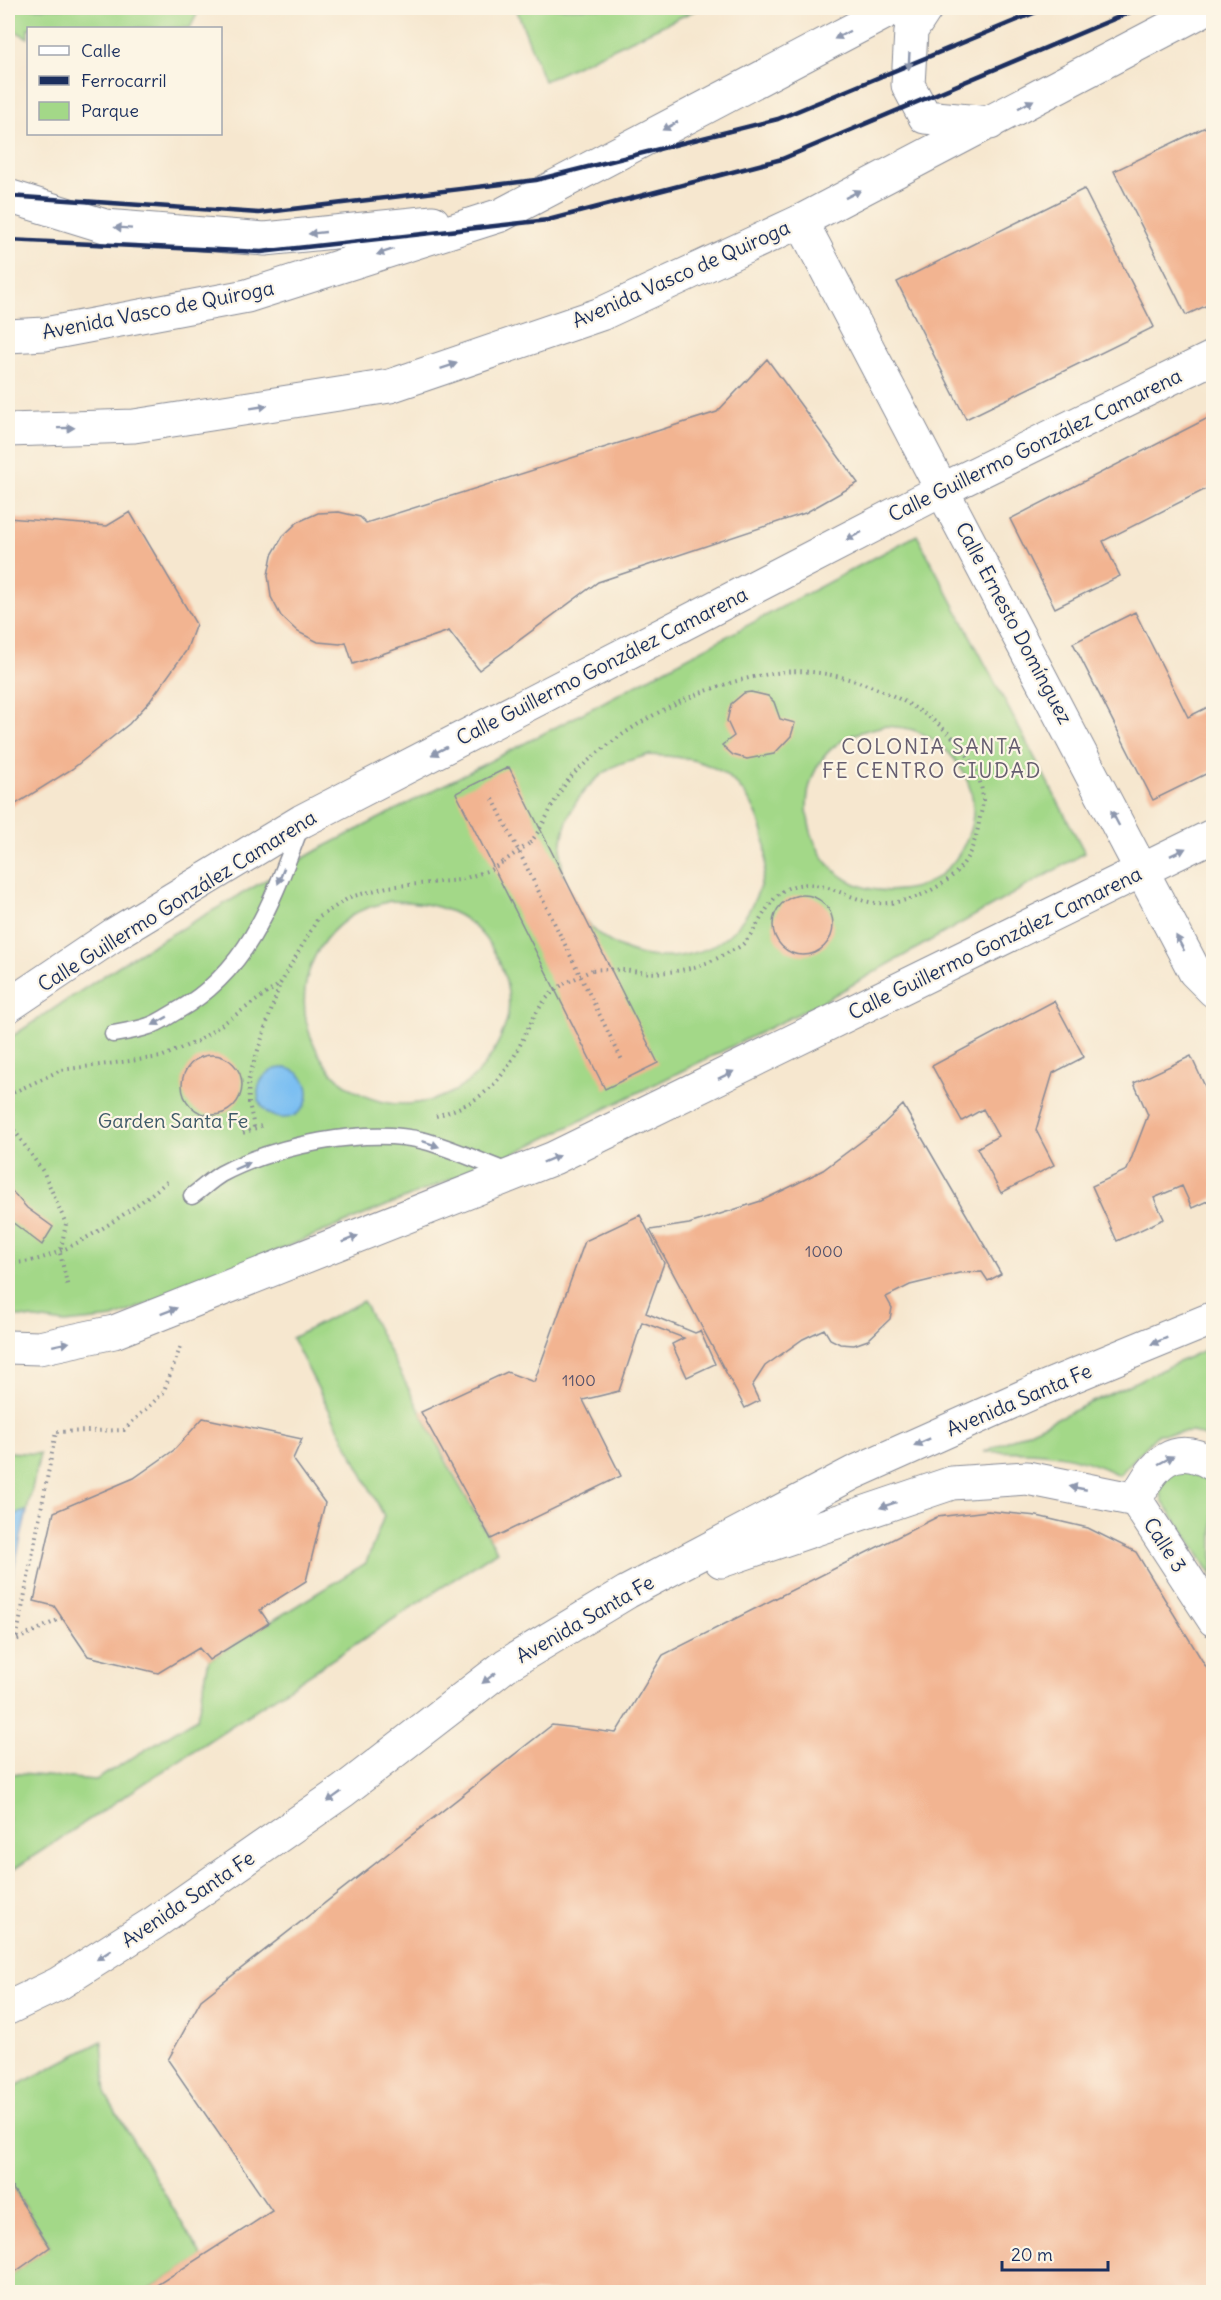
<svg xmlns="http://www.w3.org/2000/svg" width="1221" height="2300" font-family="Delius,sans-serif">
  <rect width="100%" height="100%" fill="#fcf5e5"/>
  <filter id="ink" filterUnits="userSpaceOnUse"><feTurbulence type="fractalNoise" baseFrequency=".0167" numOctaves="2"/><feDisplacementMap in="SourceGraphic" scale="12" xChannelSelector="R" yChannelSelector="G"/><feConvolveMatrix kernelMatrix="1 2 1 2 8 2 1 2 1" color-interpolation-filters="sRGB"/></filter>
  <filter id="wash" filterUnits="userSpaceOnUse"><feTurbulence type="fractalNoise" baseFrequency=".008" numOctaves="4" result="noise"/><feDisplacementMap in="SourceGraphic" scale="24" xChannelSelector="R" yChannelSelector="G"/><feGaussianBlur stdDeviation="1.35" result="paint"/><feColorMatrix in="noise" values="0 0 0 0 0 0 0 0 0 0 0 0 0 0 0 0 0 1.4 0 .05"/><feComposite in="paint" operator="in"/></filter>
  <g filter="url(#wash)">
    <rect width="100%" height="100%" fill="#f6e7cf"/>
    <path fill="#a3d888" stroke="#5f8473" stroke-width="1.5" fill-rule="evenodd" d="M8,8H200L190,28H28V38L8,27Z
      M516,8H700L544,81Z
      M917,535L1085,853L820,1003L515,1153L113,1318L65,1323L8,1315V1039L132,957L316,851L583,713ZM884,726C894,727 906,727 916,731C955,746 984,790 969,833C960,859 941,882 913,888C805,913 768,766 858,733C866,730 875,728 884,726ZM647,755C670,756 689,757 710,766C750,782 776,839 762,880C752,914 730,944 694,953C577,984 508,831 613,767C623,761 637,759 647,755ZM390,901C412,902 431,903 452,912C491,928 519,986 505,1026C492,1063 470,1090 432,1100C318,1130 253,976 356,913C365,907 379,905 390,901Z
      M363,1301L456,1480L497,1551L8,1873V1773L96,1780L197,1718L209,1660L366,1563L384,1516L292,1338Z
      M1213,1346V1439L1193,1432L1158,1434L1119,1475C1074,1452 1034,1450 984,1452Z
      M8,1452L40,1454L27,1511L8,1516Z
      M1205,1469L1213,1503V1577L1183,1529L1163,1503L1158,1482L1162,1471Z
      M102,2041L106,2095L202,2257L146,2292H8V2277L50,2246L8,2181V2090Z"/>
    <path fill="#7cbff2" stroke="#4c77a8" stroke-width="1.5" d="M258 1093a25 25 0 1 1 50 0a25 25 0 1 1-50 0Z
      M27,1511L8,1595V1516Z"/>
    <g id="blocks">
      <path fill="#f2b491" d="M1214,123V171L1208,191L1214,213V302L1186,315L1114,171Z
        M1084,189L1154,327L966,419L897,282Z
        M767,359L858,483L805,513L598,582L479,670L449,631L353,664L346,642L340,644L318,642L298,632L281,616L271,597L268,575L272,555L283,536L298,522L318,513L339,512L360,517L366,523L717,412Z
        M1214,415V485L1103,541L1120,576L1055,608L1010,519Z
        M130,512L196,624L186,651L150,701L129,724L72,769L8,809V518L107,526Z
        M1135,612L1188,717L1214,704V770L1153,800L1073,643Z
        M751,692L768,696L774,702L780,719L795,723L791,736L774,754L747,759L733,755L722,745L734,736L727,721L731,704L744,693Z
        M509,767L658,1063L605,1089L456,793Z
        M773 925a30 30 0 1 1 60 0a30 30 0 1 1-60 0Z
        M1054,1001L1084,1057L1053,1073L1036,1130L1054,1165L1001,1193L977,1148L998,1136L983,1109L962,1121L932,1066Z
        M182 1085a30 30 0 1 1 60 0a30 30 0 1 1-60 0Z
        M1191,1056L1214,1106V1198L1192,1208L1182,1186L1154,1198L1164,1219L1117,1241L1092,1186L1127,1170L1148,1115L1134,1083Z
        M903,1105L1001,1274L988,1281L982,1272L959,1273L910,1285L886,1297L892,1308L890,1319L868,1340L854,1345L840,1344L830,1339L824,1329L803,1339L765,1366L752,1386L759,1401L745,1408L650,1230L689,1224L761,1201L794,1185L823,1170L878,1129Z
        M8,1182L10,1189L27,1208L53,1227L42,1245L8,1219Z
        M640,1215L664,1263L646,1313L695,1333L700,1331L715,1364L687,1377L672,1344L684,1338L642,1322L619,1391L583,1400L621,1476L491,1539L421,1412L507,1372L534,1382L585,1241Z
        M203,1418L302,1439L293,1459L325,1503L306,1581L260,1610L269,1623L209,1660L199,1648L158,1673L88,1656L54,1606L34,1601L54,1512L134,1478L174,1450Z
        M988,1511L1037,1516L1088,1528L1136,1552L1214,1680V2292H146L272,2211L168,2060L201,2000L552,1725L616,1733L663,1655L937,1517Z
        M8,2181L50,2247L8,2277Z"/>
    </g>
  </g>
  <g filter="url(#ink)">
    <use href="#blocks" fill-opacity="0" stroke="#888b96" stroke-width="1.5"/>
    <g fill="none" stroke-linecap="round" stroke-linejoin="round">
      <g stroke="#888b96" stroke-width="19">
        <path id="lane" d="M113,1034C125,1032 138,1030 149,1026C159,1023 168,1016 177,1011C250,970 273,899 301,825
          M192,1196C202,1189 211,1180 221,1174C274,1146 366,1126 425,1141C454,1149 483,1163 511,1173"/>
      </g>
      <g stroke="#888b96" stroke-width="35">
        <path id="street" d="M801,221L1195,972L1214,991
          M8,1006L115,934L302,821L944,489L1214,357
          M8,1347L39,1348L114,1332L554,1158L1214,835
          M1214,1465C1174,1439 1152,1465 1136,1500L1214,1620"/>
      </g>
      <g stroke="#888b96" stroke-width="35">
        <path id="secondary" d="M926,8L911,31L908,85L925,117L990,123
          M8,196L105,226L265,239L433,222
          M8,336L45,334L247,296L501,215L894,8
          M8,430L134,426L390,386L601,314L801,221L1207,8
          M721,1561L952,1483L1027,1478L1136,1500
          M8,2008L58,1984L154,1923L343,1791L506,1665L627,1592L853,1473L1034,1392L1214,1318"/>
      </g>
      <path stroke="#888b96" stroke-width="4" stroke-dasharray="1.5 4.5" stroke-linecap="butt" d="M493,799L622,1060
        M530,843C549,820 556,788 580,768C637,717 707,681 784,672C852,664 981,722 983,801C983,808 980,815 979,822C976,844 965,868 946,881C927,895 900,905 876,903C847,900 819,875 788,888C770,895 758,928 745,942C741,947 733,950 727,953C702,968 669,975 640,972C623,970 609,968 592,970
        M8,1095L61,1070L161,1057L198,1041L280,984L318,918L350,897L387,887L460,880L490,870L503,862
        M8,1095L12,1127L44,1173L66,1224L60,1253L68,1288
        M436,1116C470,1106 493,1092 512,1060C528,1033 536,1000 564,984
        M254,1127L249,1103L248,1080L280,984
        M243,1133L261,1126
        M8,1262C53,1269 134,1209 169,1180
        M62,1618L16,1640L56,1432L124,1430L163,1393L182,1343"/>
      <use href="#lane" stroke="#fff" stroke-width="16"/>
      <use href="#street" stroke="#fff" stroke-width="33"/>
      <use href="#secondary" stroke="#fff" stroke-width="33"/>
      <path stroke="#1b2f5e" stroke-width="4.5" d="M8,196L259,213L536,180L778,119L1046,8
        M8,240L261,252L548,220L782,159L1140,8"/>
      <path stroke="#888b96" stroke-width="4" stroke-dasharray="1.5 4.5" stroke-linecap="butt" d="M503,862L530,843
        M564,984L592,970"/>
    </g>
    <defs><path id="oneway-solid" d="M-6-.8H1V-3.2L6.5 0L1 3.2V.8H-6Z" transform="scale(1.5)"/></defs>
    <g fill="#8d97ae">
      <use href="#oneway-solid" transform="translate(842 35) rotate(152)"/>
      <use href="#oneway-solid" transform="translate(909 61) rotate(93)"/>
      <use href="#oneway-solid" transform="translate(1026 104) rotate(-28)"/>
      <use href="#oneway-solid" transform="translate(670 126) rotate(152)"/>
      <use href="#oneway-solid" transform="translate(853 194) rotate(-27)"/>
      <use href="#oneway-solid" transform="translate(123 228) rotate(-176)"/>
      <use href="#oneway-solid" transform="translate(317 233) rotate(174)"/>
      <use href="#oneway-solid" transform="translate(385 252) rotate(162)"/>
      <use href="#oneway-solid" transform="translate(449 366) rotate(-19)"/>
      <use href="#oneway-solid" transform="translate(259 407) rotate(-9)"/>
      <use href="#oneway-solid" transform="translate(66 428) rotate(-1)"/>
      <use href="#oneway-solid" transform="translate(854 536) rotate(153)"/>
      <use href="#oneway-solid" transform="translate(439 751) rotate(153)"/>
      <use href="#oneway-solid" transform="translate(1115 818) rotate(-118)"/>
      <use href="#oneway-solid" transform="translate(1178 852) rotate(-26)"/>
      <use href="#oneway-solid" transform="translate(281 876) rotate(111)"/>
      <use href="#oneway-solid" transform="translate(1180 943) rotate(-118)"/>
      <use href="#oneway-solid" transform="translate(160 1021) rotate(151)"/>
      <use href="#oneway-solid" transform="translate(726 1075) rotate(-26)"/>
      <use href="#oneway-solid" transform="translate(431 1144) rotate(19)"/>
      <use href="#oneway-solid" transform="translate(551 1159) rotate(-23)"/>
      <use href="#oneway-solid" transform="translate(242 1166) rotate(-23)"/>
      <use href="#oneway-solid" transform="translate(350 1239) rotate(-22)"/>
      <use href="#oneway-solid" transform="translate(169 1311) rotate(-21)"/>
      <use href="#oneway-solid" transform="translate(1159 1341) rotate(158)"/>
      <use href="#oneway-solid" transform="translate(61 1344) rotate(-12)"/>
      <use href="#oneway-solid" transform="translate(922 1442) rotate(156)"/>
      <use href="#oneway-solid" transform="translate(1166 1460) rotate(-28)"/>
      <use href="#oneway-solid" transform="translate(1078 1488) rotate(-169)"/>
      <use href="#oneway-solid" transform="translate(888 1505) rotate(161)"/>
      <use href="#oneway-solid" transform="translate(489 1678) rotate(142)"/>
      <use href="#oneway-solid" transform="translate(334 1797) rotate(144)"/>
      <use href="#oneway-solid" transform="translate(104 1955) rotate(147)"/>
    </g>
  </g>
  <g text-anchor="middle" stroke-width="4.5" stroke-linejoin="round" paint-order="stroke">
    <g font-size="16" fill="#51506b">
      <text x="824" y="1257">1000</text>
      <text x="579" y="1386">1100</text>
    </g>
    <g font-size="20" fill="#1b2f5e" stroke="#fcf5e5">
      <text transform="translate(681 274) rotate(-24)" y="7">Avenida Vasco de Quiroga</text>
      <text transform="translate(158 310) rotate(-11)" y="7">Avenida Vasco de Quiroga</text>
      <text transform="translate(1035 445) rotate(-26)" y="7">Calle Guillermo González Camarena</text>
      <text transform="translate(1014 623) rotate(62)" y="7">Calle Ernesto Domínguez</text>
      <text transform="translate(602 666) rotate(-27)" y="7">Calle Guillermo González Camarena</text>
      <text transform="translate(177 901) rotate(-32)" y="7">Calle Guillermo González Camarena</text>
      <text transform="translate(995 943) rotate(-26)" y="7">Calle Guillermo González Camarena</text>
      <text transform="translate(1019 1400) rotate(-23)" y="7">Avenida Santa Fe</text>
      <text transform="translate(1165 1545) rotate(57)" y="7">Calle 3</text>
      <text transform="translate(585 1619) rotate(-30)" y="7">Avenida Santa Fe</text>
      <text transform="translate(188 1899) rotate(-34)" y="7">Avenida Santa Fe</text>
    </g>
    <g font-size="20" fill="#3d5968" stroke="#fcf5e5">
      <text x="173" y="1128">Garden Santa Fe</text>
    </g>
    <g font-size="21" letter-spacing="1.5" fill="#665e70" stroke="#fcf5e5">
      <text x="932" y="754">COLONIA SANTA<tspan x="932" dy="24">FE CENTRO CIUDAD</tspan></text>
    </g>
  </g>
  <rect width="1221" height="2300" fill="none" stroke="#fcf5e5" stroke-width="30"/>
  <rect x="27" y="27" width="195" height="108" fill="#fcf5e5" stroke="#a2a6af" stroke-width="1.5"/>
  <rect x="39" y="46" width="30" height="9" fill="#ffffff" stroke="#a2a6af" stroke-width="1.5"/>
  <text x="81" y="57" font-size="18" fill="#1b2f5e">Calle</text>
  <rect x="39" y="76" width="30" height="9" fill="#1b2f5e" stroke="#a2a6af" stroke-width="1.5"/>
  <text x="81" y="87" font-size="18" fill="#1b2f5e">Ferrocarril</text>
  <rect x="39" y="102" width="30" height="18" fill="#a3d888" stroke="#a2a6af" stroke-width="1.5"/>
  <text x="81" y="117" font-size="18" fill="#1b2f5e">Parque</text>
  <path d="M1002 2261v9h106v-9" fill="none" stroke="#1b2f5e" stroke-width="3"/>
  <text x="1011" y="2261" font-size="18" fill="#1b2f5e" stroke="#fcf5e5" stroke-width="4.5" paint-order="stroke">20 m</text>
</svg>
